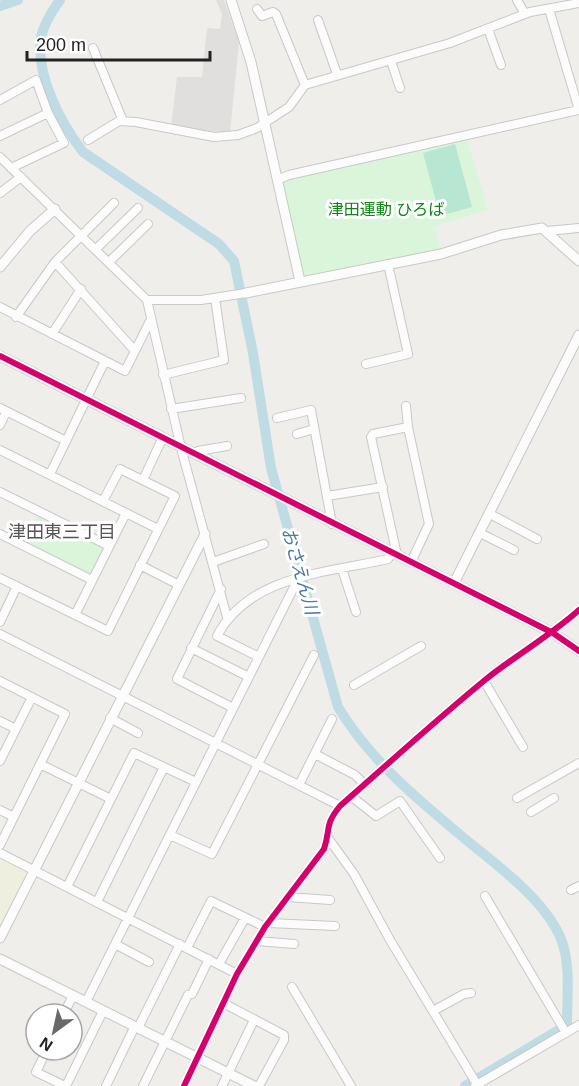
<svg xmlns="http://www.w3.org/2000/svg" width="579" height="1086" font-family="Arial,'Noto Sans JP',sans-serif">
  <rect width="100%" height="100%" fill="#f0eeeb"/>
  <path fill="#efefdf" d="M0,856L29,871L0,928Z"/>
  <path fill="#daf5da" d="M467,139L488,210L435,226L440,250L304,277L281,181Z
    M38,516L103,549L89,576L24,543Z"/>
  <path fill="#b7e6d2" d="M455,144L472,207L440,216L423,153Z"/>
  <path fill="#e0dfde" d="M216,0H224L239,42L230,133L171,127L177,77H202L207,28L220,29L222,14Z"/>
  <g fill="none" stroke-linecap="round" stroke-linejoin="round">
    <path stroke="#bfdbe3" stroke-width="10" d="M60,0C52,11 44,23 41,37C35,75 61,123 83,152L219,244L234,261L253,353L271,468L338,707C370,760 417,799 464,838C496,865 545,899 561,939C571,964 567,998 567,1025L465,1086
      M0,6L18,0"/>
    <g stroke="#c9c8c7" stroke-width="10">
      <path id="minor" d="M517,0L525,14
        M257,9L262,16L273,12L276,14L305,85
        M549,9L579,110
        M318,20L337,74
        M488,29L501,65
        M93,48L123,121
        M391,61L400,88
        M0,100L36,80L48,113L64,143L11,168
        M0,136L48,113
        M88,140L119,121L136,122L214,137L238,135L257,128L289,107L305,85L450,43L530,12L579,3
        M0,157L147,300L181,448L227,617
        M277,180L289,175L579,110
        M0,193L21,177
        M547,231L579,228
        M96,249L138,208
        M55,262L135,351
        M109,262L148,224
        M147,300H201L246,293
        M0,307L125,371L150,321
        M16,317L55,262L114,203
        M52,334L81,289
        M366,364L408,354L388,264
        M163,375L224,360L215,298
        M406,406L408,427L429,524L411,562
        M0,408L66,441
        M171,409L241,398
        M277,418L311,410L332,524
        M0,425L6,412
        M297,434L314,429
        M0,450L158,529
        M195,454L198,451L227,446
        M50,474L105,361
        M143,480L162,439
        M0,492L109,546
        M327,496L383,487
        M490,514L537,539
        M480,533L514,550
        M0,534L92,580
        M397,555L371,437L373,434L408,427
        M213,562L264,544
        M140,565L179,585
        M342,569L356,612
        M0,578L108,631L175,496L120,469L103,501
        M221,589L177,679L233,708
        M75,615L126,513
        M0,622L17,586
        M0,634L340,806
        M191,648L249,677
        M259,657L217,636C249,575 327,573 388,559L392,553
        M0,681L65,714L0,845
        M484,681L523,747
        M354,685L421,646
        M110,718L138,733
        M0,721L16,729
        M315,754L355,775L364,784
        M0,761L32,697
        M40,764L111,799L134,753L196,782
        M299,785L332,719
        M351,796L376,816L400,801L440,858
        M517,798L579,763
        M0,810L14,817
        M531,812L554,798
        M170,835L212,854L314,655
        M328,838L354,874L390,940L478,1086
        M0,853L237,974
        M67,887L111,799
        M571,890L579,886
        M485,896L566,1033
        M288,897L330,900
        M97,902L164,767
        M269,923L335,926
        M257,941L294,944
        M115,944L149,962
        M187,948L211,901L265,927
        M219,964L245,918
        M292,987L351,1086
        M192,994L209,959
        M86,1002L298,579
        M225,1004L284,1035V1040L259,1086
        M433,1011L464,994L471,993
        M64,1014L73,995
        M138,1028L180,944
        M47,1050L36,1072L65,1086
        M66,1086L103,1011
        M106,1086L135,1026
        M143,1086L188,995
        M184,1086L237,974L265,927L324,849C331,828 324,826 340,806C388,764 435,721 485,680C516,655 550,636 579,610
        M222,1086L254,1020
        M475,1086L579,1025"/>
    </g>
    <g stroke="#c9c8c7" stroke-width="11">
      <path id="tertiary" d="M231,0L251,62L300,281
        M0,267L30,231L55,209
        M246,293L441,254L501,235L542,228L579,261
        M0,356L553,633L579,651
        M454,583L579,335
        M0,938L205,534
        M0,959L254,1086"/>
    </g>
    <use href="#minor" stroke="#fdfcfc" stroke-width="8"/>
    <use href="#tertiary" stroke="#fdfcfc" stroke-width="9"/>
    <g stroke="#fff" stroke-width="10">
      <path id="cycleway" d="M0,356L553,633L579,651
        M184,1086L237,974L265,927L324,849C331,828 324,826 340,806C388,764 435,721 485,680C516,655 550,636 579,610"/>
    </g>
    <use href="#cycleway" stroke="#d6006c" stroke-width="6"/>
  </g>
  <g text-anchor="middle" stroke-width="6" stroke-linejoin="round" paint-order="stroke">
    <g font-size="16" fill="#0c8416" stroke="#fff">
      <text x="386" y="215">津田運動 ひろば</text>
    </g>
    <g font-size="18" fill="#555" stroke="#fff">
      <text x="62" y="538">津田東三丁目</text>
    </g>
    <g font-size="18" font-style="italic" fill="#4a7aab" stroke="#fff">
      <text transform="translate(300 571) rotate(74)" y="6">おさえん川</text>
    </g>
  </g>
  <g transform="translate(54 1032) rotate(213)"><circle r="28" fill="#ffffff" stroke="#a7a7a7" stroke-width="1.5"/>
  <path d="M0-4.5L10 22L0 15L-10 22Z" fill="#6a6968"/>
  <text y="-9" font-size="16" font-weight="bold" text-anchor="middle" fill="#222222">N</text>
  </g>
  <path d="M27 51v9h183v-9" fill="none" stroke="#222222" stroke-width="3"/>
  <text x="36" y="51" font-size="18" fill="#222222" stroke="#ffffff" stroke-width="4.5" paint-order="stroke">200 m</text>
</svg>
